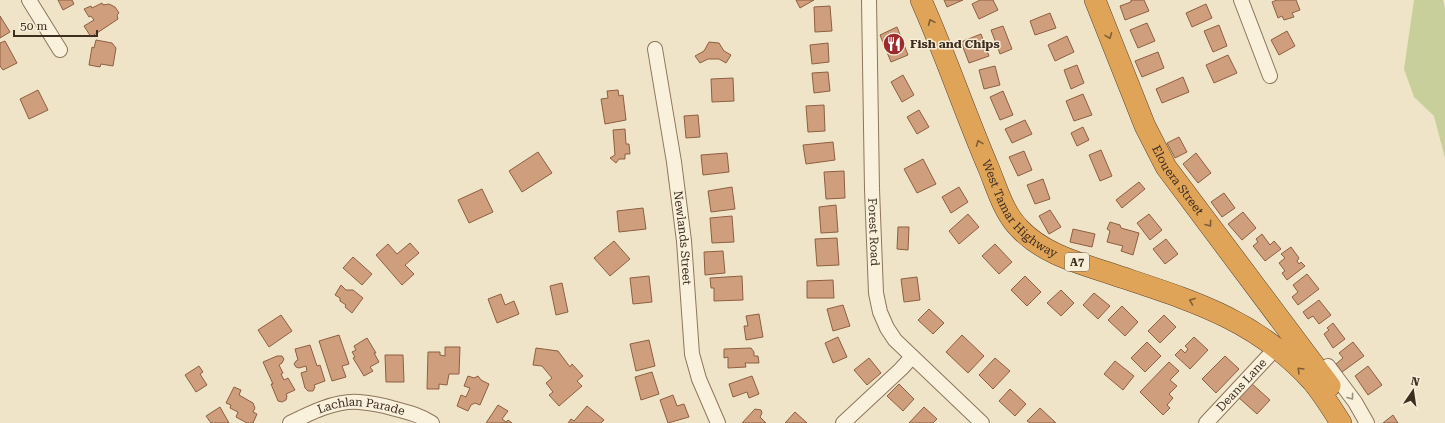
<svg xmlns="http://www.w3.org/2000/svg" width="1445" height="423" font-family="'Roboto Serif',serif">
  <rect width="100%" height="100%" fill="#f0e4c8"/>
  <path fill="#c9cf9b" d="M1414,0H1443L1445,9V158L1434,116L1414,97L1404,69Z"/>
  <path fill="#cf9f7d" stroke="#8d5f41" d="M58,0H72L74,4L63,10Z
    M796,0H814L800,8Z
    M944,0H963L947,7Z
    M980,0H993L998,10L979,19L972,4Z
    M1131,0H1144L1149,11L1125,20L1120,6L1131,2Z
    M1277,0H1296L1300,10L1292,13L1294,17L1284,20L1282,16L1278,18L1272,2Z
    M102,3L103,5L109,4L115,7L119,13L117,15L118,19L91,37L84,26L94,20L91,16L89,17L84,9L91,6L92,8Z
    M1206,4L1212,18L1192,27L1186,13Z
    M830,6L832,31L815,32L814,7Z
    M1050,13L1056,28L1035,35L1030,21Z
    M0,16L10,32L0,38Z
    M1147,23L1155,41L1138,48L1130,30Z
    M1219,25L1227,46L1213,52L1204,31Z
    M1003,26L1012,49L1000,54L991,30Z
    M897,27L908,55L891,62L880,35Z
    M1287,31L1295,46L1279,55L1271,40Z
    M981,34L989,56L969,63L961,42Z
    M1067,36L1074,52L1055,61L1048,45Z
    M96,40L112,43L116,48L113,66L101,64L100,67L89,65L92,47L94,48Z
    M5,41L17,63L3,70L0,66V43Z
    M709,42L719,43L724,51L731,55L726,63L719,59H708L700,63L695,56L704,51Z
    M828,43L829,62L812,64L810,45Z
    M1158,52L1164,68L1142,77L1135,61Z
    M1228,55L1237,73L1214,83L1206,65Z
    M1077,65L1084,83L1071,89L1064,70Z
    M995,66L1000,85L984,89L979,70Z
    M828,72L830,91L814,93L812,73Z
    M903,75L914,95L902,102L891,82Z
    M1183,77L1189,92L1162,103L1156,89Z
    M733,78L734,101L712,102L711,79Z
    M38,90L48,110L29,119L20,99Z
    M618,90L619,96L623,95L626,120L605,124L601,99L608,98L607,91Z
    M1003,91L1013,115L1000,120L990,97Z
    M1083,94L1092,115L1074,121L1066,101Z
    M824,105L825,131L808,132L806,106Z
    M919,110L929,127L917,134L907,117Z
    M698,115L700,137L686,138L684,116Z
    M1025,120L1032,134L1012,143L1005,129Z
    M1083,127L1089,140L1077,146L1071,133Z
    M625,129L626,144H629L630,154H625V159H619L616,163L610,158L615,155L613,130Z
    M1179,137L1187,152L1175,158L1167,143Z
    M833,142L835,160L806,164L803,145Z
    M1101,150L1112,176L1100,181L1089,155Z
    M1024,151L1032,170L1018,176L1009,157Z
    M538,152L552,173L522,192L509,171Z
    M727,153L729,172L703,175L701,155Z
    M1196,153L1211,173L1198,183L1183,164Z
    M923,159L936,184L917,193L904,169Z
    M844,171L845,198L826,199L824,172Z
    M1043,179L1050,199L1035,204L1027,185Z
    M1139,182L1145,189L1122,208L1116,200Z
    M732,187L735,209L711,212L708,191Z
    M959,187L968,202L951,213L942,197Z
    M482,189L493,212L469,223L458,200Z
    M1224,193L1235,208L1222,217L1211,202Z
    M836,205L838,232L821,233L819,207Z
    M643,208L646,229L619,232L617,211Z
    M1050,210L1061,227L1049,234L1039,216Z
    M1243,212L1256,228L1242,240L1228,224Z
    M968,214L979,227L959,244L949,231Z
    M1149,214L1162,230L1150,240L1137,223Z
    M732,216L734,242L712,243L710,218Z
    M1110,222L1120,225L1121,228L1139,233L1133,255L1121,251L1123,246L1107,242L1110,231L1107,229Z
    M898,227H909L908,250L897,249Z
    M1073,229L1095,234L1092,247L1070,242Z
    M1262,234L1270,245L1274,241L1281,249L1265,261L1253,246L1258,242L1256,239Z
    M837,238L839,265L817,266L815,239Z
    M1166,239L1178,254L1165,264L1153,249Z
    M614,241L630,259L610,276L594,258Z
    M410,243L419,253L405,265L414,274L402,285L376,255L388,244L397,254Z
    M995,244L1012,262L999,274L982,256Z
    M1291,247L1299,258L1297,261L1299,264L1301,262L1305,266L1287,280L1282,273L1285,271L1279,263L1285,258L1281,254Z
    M723,251L725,273L705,275L704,252Z
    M353,257L372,274L362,285L343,268Z
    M1307,274L1319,289L1298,305L1292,297L1298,292L1293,285Z
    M649,276L652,302L633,304L630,278Z
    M742,276L743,300L714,301V288H711L710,278Z
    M1025,276L1041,292L1027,306L1011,290Z
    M917,277L920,300L904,302L901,279Z
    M833,280L834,298H807V281Z
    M562,283L568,312L556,315L550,286Z
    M341,285L346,290H353L363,298L352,313L345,307L346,305L340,301V298L335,295Z
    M1061,290L1074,303L1061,316L1047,303Z
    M1094,293L1110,306L1098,319L1083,305Z
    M501,294L505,305L514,301L519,314L497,323L488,299Z
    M1319,300L1331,315L1319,324L1313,316L1308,319L1303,312Z
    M843,305L850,326L833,331L827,309Z
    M1122,306L1138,322L1125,336L1108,320Z
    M929,309L944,323L933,334L918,320Z
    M759,314L763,337L746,340L744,326H748L746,316Z
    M281,315L292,331L269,347L258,330Z
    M1164,315L1176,327L1160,343L1148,331Z
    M1333,323L1345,339L1333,348L1324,334L1329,330L1327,328Z
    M339,335L349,364L342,366L346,377L332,381L319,341Z
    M962,335L984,356L968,373L946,352Z
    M838,337L847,357L833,363L825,343Z
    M1194,337L1208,350L1190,369L1175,355L1181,349L1185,353L1188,349L1185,346Z
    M367,338L376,353H374L379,362L370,367L373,371L364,376L353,358L355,357L352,352L356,350L354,346Z
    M649,340L655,366L636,371L630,344Z
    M1147,342L1161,356L1145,372L1131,358Z
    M1353,342L1364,356L1342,372L1336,364L1343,358L1339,353Z
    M310,345L317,366L320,365L325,381L314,385L315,387L313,391H308L305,388L301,373L307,371L306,366L299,368L296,367L294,364L296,361L298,360L295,349Z
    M445,347H460L459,374H449L447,385L439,384V389H427L428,352H440V355L445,356Z
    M536,348L558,351L570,367L572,364L583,376L577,381L582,386L559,406L549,395L553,392L546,383L552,378L542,366L533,365Z
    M751,348L754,352V356H758L759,363H745L746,367L728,368V357L724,358V349Z
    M385,355H403L404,382H386Z
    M277,356H282L284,359L282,363L279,365L283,373L281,374L284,380L288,378L295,390L286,394L287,396L286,400L282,402L278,401L271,384H273L263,362Z
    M1225,356L1239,369L1216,393L1202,379Z
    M869,358L881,373L867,385L854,370Z
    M995,358L1010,371L993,389L979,375Z
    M1115,361L1134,376L1123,390L1104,374Z
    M1169,362L1179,371L1170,380L1177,386L1169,394L1173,398L1167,405L1170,408L1163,415L1140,392Z
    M199,366L203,372L200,374L207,385L196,392L185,375Z
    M1368,366L1382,385L1368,395L1355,376Z
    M652,372L659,394L641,400L635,377Z
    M468,376L474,378L478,376L481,380L489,384L480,405L475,403L471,405L468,411L457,406L461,395L466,397L470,388L464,386Z
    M752,376L759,394L749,398L747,392L733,397L729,384Z
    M1251,383L1270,400L1257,414L1238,397Z
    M899,384L914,399L903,411L887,396Z
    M234,387L241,390L239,395L253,403L255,408L253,412L257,414L253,423H247L236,417L238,412L230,408L231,405L226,403Z
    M1010,389L1026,404L1015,416L999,401Z
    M673,395L677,406L684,404L689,417L668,423L660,400Z
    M498,405L508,411L502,419L506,422L508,420L512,423H486Z
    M587,406L604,420L601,423H568L571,419L574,421Z
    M220,407L229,423H211L206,416Z
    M924,407L937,419L933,423H909Z
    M1040,408L1056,423H1030L1027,421Z
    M755,409L761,410L762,413L760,417L766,423H742Z
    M795,412L807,423H785Z
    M1393,415L1398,423H1383Z"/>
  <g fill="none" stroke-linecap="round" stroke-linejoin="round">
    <g stroke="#8d765c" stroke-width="16">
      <g id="minor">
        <path d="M29,0L60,50"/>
        <path id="s1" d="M869,0L872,189L876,293L880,312L887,328L895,340L982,423"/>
        <path d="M1241,0L1270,76"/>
        <path id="s2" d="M655,49L674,162L684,241L692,354L699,379L718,423"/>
        <path d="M1328,366L1355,402L1367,423"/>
        <path id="s3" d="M290,423C310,413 336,400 359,402C370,403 382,405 392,408C407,412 420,415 432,423"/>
        <path d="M843,423L901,369L912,357"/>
        <path id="s4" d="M1206,423L1276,348"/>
      </g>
    </g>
    <g stroke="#5b4430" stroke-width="22">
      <g id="highway">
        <path id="s5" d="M921,0C946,56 965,113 989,169C997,189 1004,213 1019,228C1043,254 1079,263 1112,274C1189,300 1255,318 1312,381C1323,394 1332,409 1341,423"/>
        <path id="s6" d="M1095,0L1145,126L1166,167L1330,386"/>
      </g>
    </g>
    <use href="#minor" stroke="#faf1dc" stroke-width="14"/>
    <use href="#highway" stroke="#e0a458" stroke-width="21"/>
  </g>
  <defs><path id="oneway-chevron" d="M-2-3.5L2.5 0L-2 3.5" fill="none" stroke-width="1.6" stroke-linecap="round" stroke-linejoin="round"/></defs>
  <g stroke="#7e5d36">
    <use href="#oneway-chevron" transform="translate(931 22) rotate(-114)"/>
    <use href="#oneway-chevron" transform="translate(1109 36) rotate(69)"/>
    <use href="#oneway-chevron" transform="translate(979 143) rotate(-111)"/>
    <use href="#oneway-chevron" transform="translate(1209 224) rotate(53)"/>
    <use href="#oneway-chevron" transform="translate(1192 301) rotate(-159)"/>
    <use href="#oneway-chevron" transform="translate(1300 370) rotate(-135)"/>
  </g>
  <use stroke="#9c907e" href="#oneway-chevron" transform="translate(1351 397) rotate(53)"/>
  <defs>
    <g id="restaurant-disc" transform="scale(1.15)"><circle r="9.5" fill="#9e2a2b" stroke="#f7eed8"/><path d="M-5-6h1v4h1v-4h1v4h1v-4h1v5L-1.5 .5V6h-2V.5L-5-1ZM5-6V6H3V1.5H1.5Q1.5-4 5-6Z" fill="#fff"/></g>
  </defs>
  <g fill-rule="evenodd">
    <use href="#restaurant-disc" x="894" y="44"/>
  </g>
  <g text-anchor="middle" stroke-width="3" stroke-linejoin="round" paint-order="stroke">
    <rect fill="#f7eed8" stroke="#756857" stroke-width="1" x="1065" y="253" width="24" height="18" rx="3"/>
    <g font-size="11" font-weight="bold" fill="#3d2e20">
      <text x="1077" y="266">A7</text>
    </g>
    <g font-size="12" font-weight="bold" fill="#3d2e20" stroke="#f7eed8" text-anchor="start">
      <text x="910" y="48">Fish and Chips</text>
    </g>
    <g font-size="12" fill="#3d2e20" stroke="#f7eed8">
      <text dy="4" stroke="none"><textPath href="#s6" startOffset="199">Elouera Street</textPath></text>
      <text dy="4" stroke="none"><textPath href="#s5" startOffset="234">West Tamar Highway</textPath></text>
      <text dy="4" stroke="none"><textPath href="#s1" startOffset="232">Forest Road</textPath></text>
      <text dy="4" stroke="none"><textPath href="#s2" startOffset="191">Newlands Street</textPath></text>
      <text dy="4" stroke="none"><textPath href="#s4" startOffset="52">Deans Lane</textPath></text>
      <text dy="4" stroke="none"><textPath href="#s3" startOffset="75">Lachlan Parade</textPath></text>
    </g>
  </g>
  <g transform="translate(1413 391) rotate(13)" stroke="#f7eed8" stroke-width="3" paint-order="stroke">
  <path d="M0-3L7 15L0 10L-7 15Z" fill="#3d2e20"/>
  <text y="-6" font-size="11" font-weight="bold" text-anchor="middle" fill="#3d2e20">N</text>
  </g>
  <path d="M14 30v6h83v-6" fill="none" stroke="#3d2e20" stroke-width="2"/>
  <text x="20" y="30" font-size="12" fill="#3d2e20" stroke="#f7eed8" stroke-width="3" paint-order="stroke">50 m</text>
</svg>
